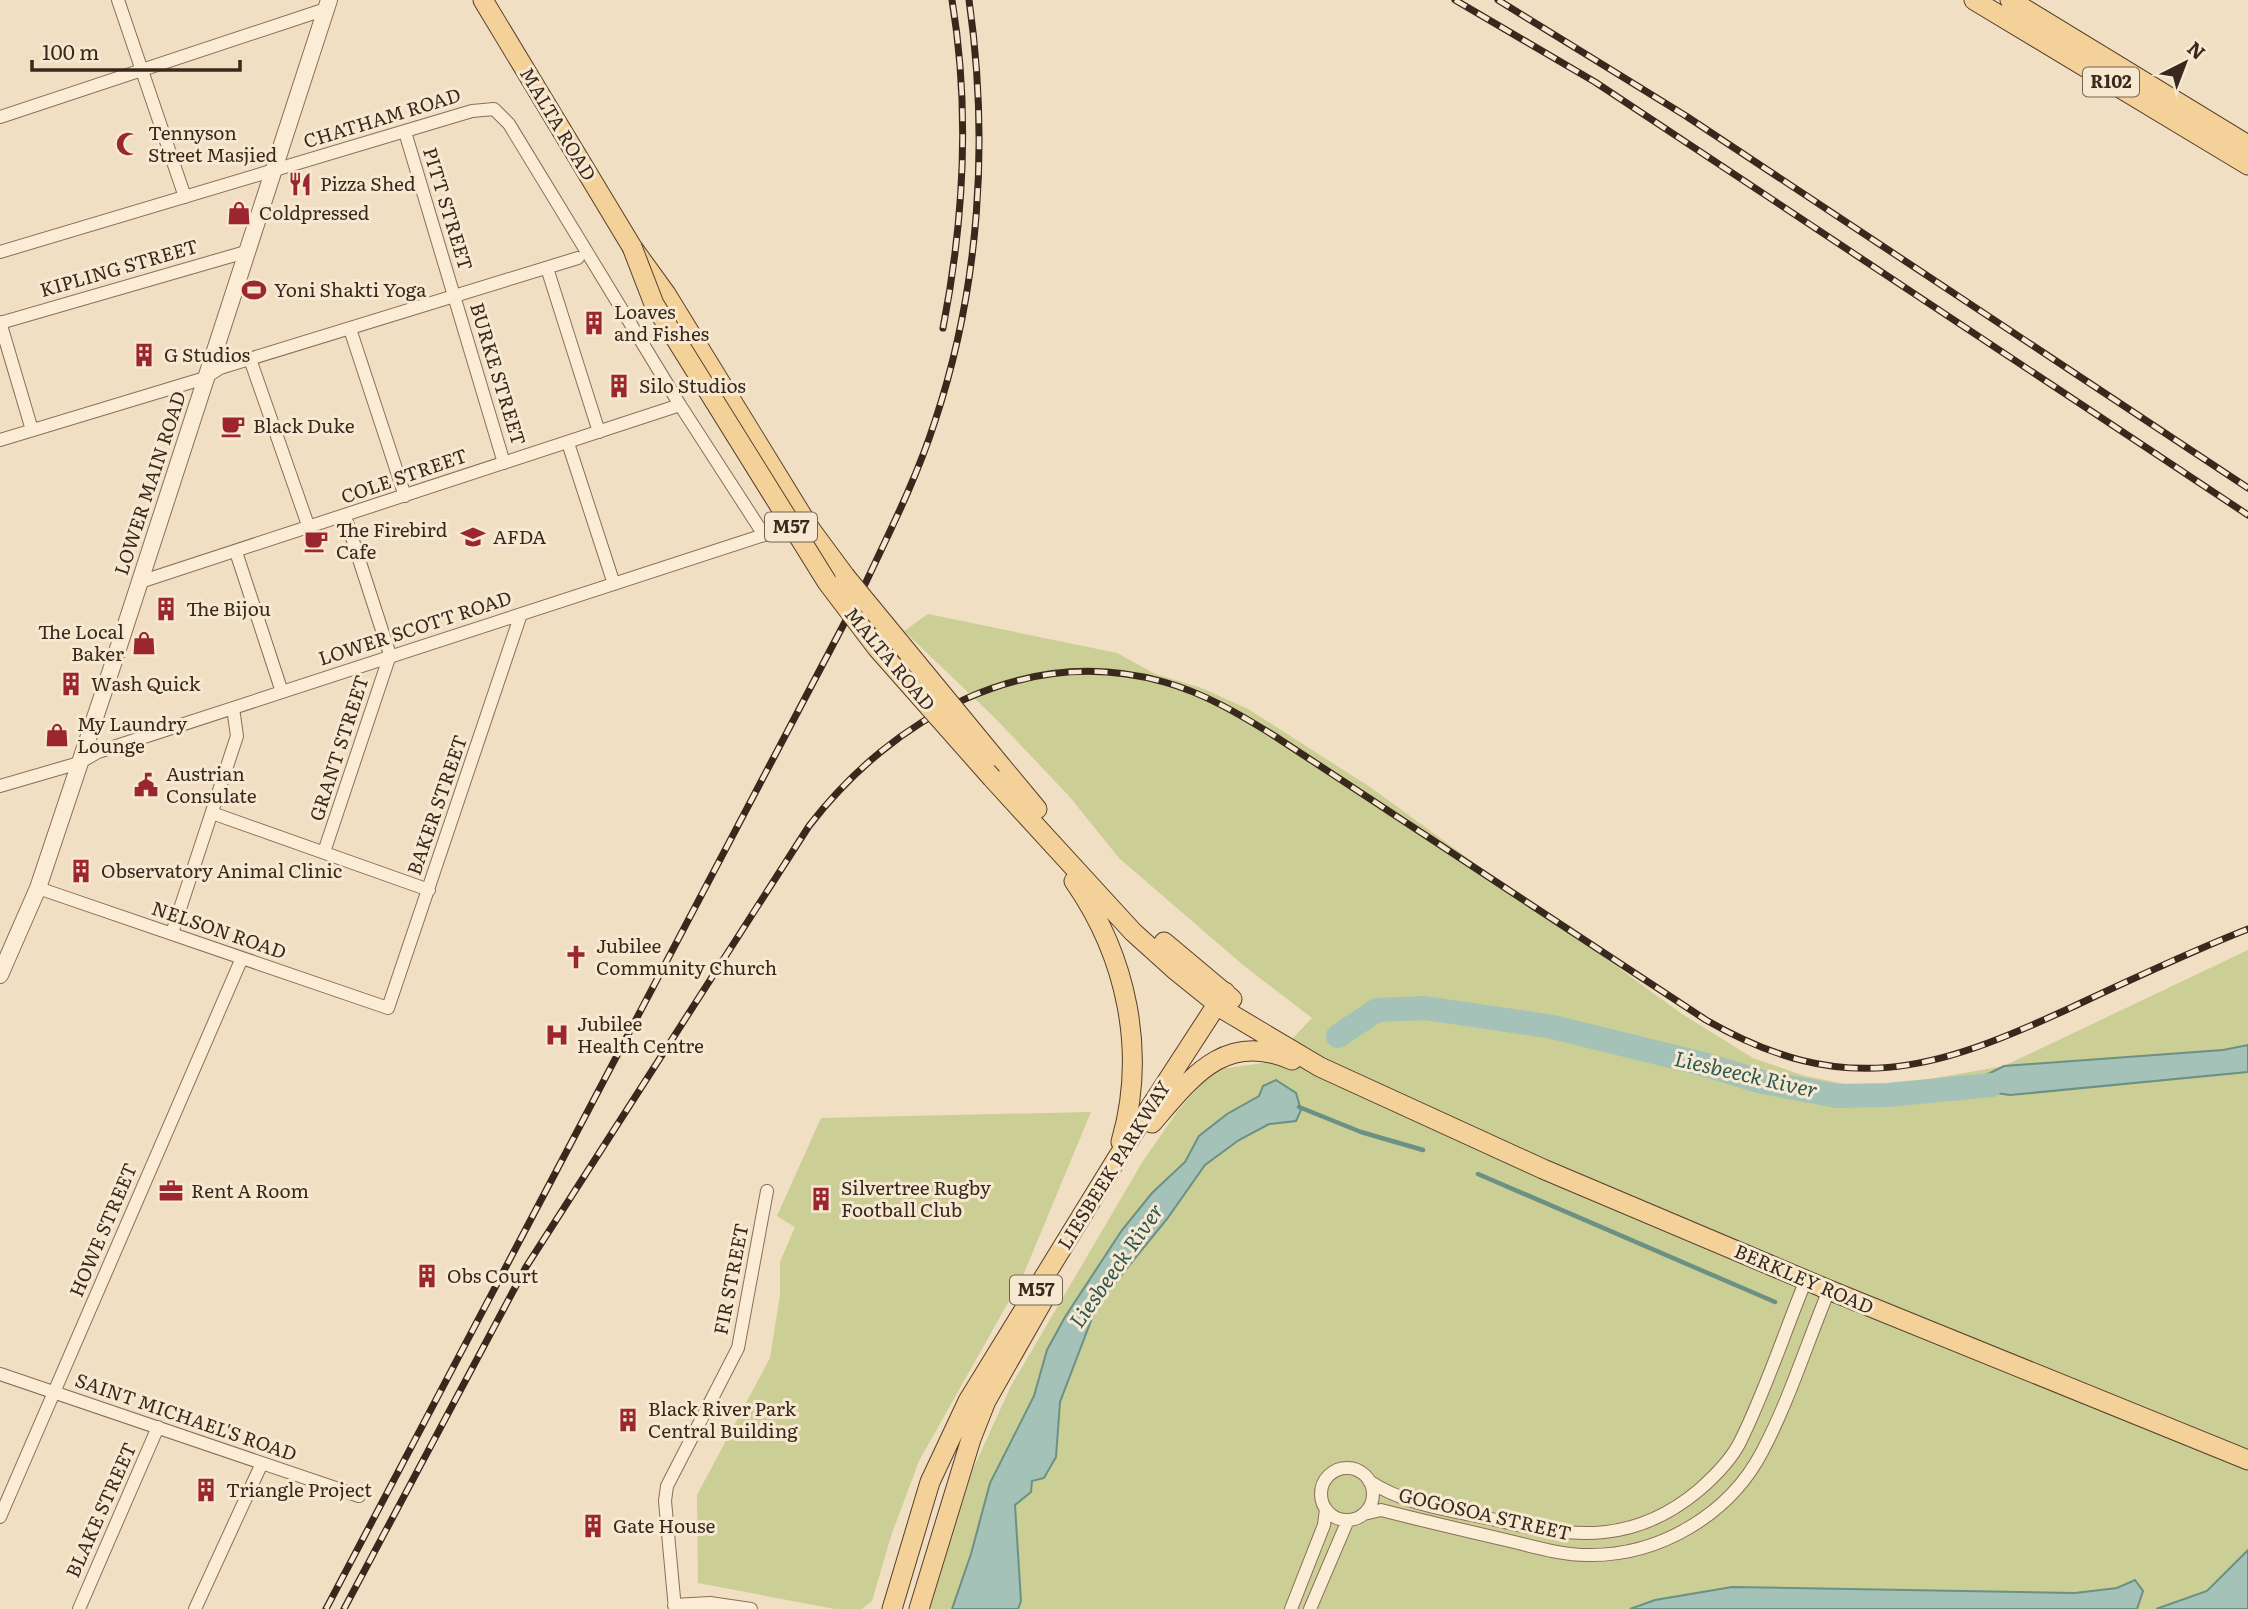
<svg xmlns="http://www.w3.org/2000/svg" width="2248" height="1609" font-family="Literata,serif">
  <rect width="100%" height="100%" fill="#f0dfc2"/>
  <path fill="#cbce95" d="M928,614L1117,653L1155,674L1202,688L1248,709L1370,787L1682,1014L1753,1058L1805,1076L1856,1086L1901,1084L2004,1066L2248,950V1609H930L973,1469L1011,1386L1143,1161L1177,1112L1213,1070L1270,1062L1312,1018L1243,965L1119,858L1069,796L995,718L904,631Z
    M1091,1112L1022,1278L919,1461L891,1536L872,1601L862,1609H835L698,1583L697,1495L770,1358L780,1295V1262L795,1227L777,1216L821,1118Z"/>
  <path fill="#a4c2b7" stroke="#6b9084" stroke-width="2" d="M2248,1045V1072L2010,1095L1960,1088L2004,1066L2223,1050Z
    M1276,1080L1296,1093L1301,1110L1296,1121L1269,1124L1239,1140L1205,1165L1167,1219L1097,1305L1060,1402L1056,1457L1044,1478L1032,1481L1031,1492L1015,1505L1021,1601L1018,1609H952L971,1554L990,1483L1034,1396L1047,1350L1065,1317L1122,1230L1152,1193L1185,1162L1199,1136L1227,1114L1259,1096L1263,1086Z
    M2248,1550V1609H2156L2207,1591Z
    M2135,1580L2143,1591L2137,1609H1630L1655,1600L1732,1587L2075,1593L2117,1588Z"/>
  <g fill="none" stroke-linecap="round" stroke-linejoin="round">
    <path stroke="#6b9084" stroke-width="4.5" d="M1299,1107L1361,1132L1423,1150
      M1478,1174L1775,1302"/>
    <path stroke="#a4c2b7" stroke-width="24" d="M1338,1036L1377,1010L1425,1008L1553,1027L1703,1064L1762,1082L1837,1096L1888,1095L1991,1085"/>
    <g stroke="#8a6f58" stroke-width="14">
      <path id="minor" d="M118,0L185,197
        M0,117L326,9
        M405,132L504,463
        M0,252L472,111L494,109L509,124L680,405L764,535L98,752L79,763L0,786
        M547,268L599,432
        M0,322L32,430
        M0,323L249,251
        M350,329L405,496
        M250,359L309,528
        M0,440L205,378L220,368L578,258
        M568,443L614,584
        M345,516L390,655
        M236,552L282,692
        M140,582L680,405
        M212,813L429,890
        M324,852L390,655
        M38,888L388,1008L521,614
        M172,933L237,736L233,708
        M0,1374L359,1496
        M1321 1494a26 26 0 1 1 52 0a26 26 0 1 1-52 0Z
        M1369,1481C1406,1506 1457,1511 1500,1521C1575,1539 1636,1543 1699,1490C1715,1476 1731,1460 1740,1442C1766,1390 1784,1333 1806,1280
        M1364,1514L1381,1510C1424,1521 1467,1531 1510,1541C1535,1547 1562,1555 1588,1555C1659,1556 1729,1515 1762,1452C1789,1401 1807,1343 1829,1290
        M0,1517L242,958
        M674,1605L710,1603L751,1609
        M79,1609L158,1427
        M195,1609L262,1463
        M675,1609L665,1501L667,1486L738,1348L767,1191
        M1291,1609L1324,1525L1326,1509
        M1310,1609L1348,1520"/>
    </g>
    <g stroke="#8a6f58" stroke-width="18">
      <path id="tertiary" d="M0,975L38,888L116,655L329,0"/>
    </g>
    <g stroke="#573e2d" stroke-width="21">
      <path id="primary" d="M483,0L632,247L666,294L811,530L845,576
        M1974,0L2248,165
        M2010,0L2248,145
        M993,756L1037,809
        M992,778L1133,932L1174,969L1226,1011L1320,1067L1543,1169L1829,1290L2248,1460
        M1074,881C1127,957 1147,1052 1121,1142
        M1164,942L1232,999
        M1152,1123C1191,1078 1225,1030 1292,1060
        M892,1609L930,1482L968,1401L1116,1160L1225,992
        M919,1609L971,1439L986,1401L1045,1297"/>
    </g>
    <use href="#minor" stroke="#faecd5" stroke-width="12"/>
    <use href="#tertiary" stroke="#faecd5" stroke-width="16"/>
    <use href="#primary" stroke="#f4d198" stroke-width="19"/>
    <g stroke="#39291d" stroke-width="7">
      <path id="rail" d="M1455,0L1595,82L2248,515
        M1498,0L1686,116L2248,488
        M943,328C964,220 970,109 952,0
        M326,1609L866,582C891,529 917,477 935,421C980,286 989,140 969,0
        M344,1609L526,1267L809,826C892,718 1025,643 1164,682C1204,693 1239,714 1273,735L1706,1020C1844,1099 1933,1071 2068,1009C2128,981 2187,953 2248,929"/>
    </g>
    <use href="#rail" stroke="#f7e9d1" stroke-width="4.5" stroke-dasharray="13" stroke-linecap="butt"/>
    <g stroke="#573e2d" stroke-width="21" stroke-linecap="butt">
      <path id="primary-bridge" d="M632,247L654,304L827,582L877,648L992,778
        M845,576L993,756"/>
    </g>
    <use href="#primary-bridge" stroke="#f4d198" stroke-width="19"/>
  </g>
  <defs>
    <g id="mosque-bare" transform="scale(1.89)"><path d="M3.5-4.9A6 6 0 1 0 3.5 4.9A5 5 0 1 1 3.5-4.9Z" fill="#9b262f" stroke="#f7e9d1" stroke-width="2.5" paint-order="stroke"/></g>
    <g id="restaurant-bare" transform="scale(1.89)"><path d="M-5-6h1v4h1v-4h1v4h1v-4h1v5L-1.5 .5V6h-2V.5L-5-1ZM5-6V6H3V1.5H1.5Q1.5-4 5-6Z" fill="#9b262f" stroke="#f7e9d1" stroke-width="2.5" paint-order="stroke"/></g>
    <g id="shop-bare" transform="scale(1.89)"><path d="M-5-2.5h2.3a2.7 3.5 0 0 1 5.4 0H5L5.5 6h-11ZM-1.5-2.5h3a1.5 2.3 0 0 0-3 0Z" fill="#9b262f" stroke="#f7e9d1" stroke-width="2.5" paint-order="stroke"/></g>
    <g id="stadium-bare" transform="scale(1.89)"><path d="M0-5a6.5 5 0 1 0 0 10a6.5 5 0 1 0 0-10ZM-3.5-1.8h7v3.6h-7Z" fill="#9b262f" stroke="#f7e9d1" stroke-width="2.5" paint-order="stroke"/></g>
    <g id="building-bare" transform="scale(1.89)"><path d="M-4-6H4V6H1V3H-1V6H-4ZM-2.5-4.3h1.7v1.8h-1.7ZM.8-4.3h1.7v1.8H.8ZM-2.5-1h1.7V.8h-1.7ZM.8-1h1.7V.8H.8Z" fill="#9b262f" stroke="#f7e9d1" stroke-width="2.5" paint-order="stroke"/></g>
    <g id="cafe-bare" transform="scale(1.89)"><path d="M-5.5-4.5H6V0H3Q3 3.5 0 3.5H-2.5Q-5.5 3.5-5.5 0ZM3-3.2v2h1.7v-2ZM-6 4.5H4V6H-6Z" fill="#9b262f" stroke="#f7e9d1" stroke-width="2.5" paint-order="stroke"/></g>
    <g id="university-bare" transform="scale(1.89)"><path d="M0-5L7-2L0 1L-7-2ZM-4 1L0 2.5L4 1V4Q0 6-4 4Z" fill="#9b262f" stroke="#f7e9d1" stroke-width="2.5" paint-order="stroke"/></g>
    <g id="civic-bare" transform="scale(1.89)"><path d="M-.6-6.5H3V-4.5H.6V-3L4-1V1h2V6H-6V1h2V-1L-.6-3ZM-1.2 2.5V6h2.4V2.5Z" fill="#9b262f" stroke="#f7e9d1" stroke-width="2.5" paint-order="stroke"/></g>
    <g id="church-bare" transform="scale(1.89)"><path d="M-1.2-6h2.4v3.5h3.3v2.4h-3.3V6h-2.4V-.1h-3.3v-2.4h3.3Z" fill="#9b262f" stroke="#f7e9d1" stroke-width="2.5" paint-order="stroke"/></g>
    <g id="hospital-bare" transform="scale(1.89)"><path d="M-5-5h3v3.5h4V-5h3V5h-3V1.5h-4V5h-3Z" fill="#9b262f" stroke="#f7e9d1" stroke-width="2.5" paint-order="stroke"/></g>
    <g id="office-bare" transform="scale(1.89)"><path d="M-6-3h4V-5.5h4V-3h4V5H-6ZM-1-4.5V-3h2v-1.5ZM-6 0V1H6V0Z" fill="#9b262f" stroke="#f7e9d1" stroke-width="2.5" paint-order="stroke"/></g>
  </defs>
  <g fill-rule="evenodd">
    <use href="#mosque-bare" x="128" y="144"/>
    <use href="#restaurant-bare" x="300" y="184"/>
    <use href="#shop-bare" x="239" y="213"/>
    <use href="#stadium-bare" x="254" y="290"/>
    <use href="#building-bare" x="594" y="323"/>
    <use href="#building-bare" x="144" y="355"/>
    <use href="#building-bare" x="619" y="386"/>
    <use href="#cafe-bare" x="233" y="426"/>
    <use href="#university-bare" x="473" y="537"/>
    <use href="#cafe-bare" x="316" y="541"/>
    <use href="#building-bare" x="166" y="609"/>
    <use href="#shop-bare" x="144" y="643"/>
    <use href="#building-bare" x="71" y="684"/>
    <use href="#shop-bare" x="57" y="735"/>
    <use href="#civic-bare" x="146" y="785"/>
    <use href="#building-bare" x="81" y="871"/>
    <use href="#church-bare" x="576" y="957"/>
    <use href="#hospital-bare" x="557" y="1035"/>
    <use href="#office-bare" x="171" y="1191"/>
    <use href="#building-bare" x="821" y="1199"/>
    <use href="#building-bare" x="427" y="1276"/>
    <use href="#building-bare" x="628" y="1420"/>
    <use href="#building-bare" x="206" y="1490"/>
    <use href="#building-bare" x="593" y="1526"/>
  </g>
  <g text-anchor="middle" stroke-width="6" stroke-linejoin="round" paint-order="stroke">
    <g fill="#f7e9d1" stroke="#726353" stroke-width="2">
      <rect x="2083" y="67.5" width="56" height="29" rx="5"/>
      <rect x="765" y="512.5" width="52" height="29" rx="5"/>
      <rect x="1010" y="1275.5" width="52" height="29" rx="5"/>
    </g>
    <g font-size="18" font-weight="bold" fill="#39291d">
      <text x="2111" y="88">R102</text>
      <text x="791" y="533">M57</text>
      <text x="1036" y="1296">M57</text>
    </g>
    <g font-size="19" fill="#39291d" stroke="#f7e9d1">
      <text transform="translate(382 118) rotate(-17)" y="7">CHATHAM ROAD</text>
      <text transform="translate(558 124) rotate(59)" y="7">MALTA ROAD</text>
      <text transform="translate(448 209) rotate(73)" y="7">PITT STREET</text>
      <text transform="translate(119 268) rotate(-16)" y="7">KIPLING STREET</text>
      <text transform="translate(498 374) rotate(73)" y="7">BURKE STREET</text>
      <text transform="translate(404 476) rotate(-19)" y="7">COLE STREET</text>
      <text transform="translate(150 483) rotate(-72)" y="7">LOWER MAIN ROAD</text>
      <text transform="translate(415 628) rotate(-18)" y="7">LOWER SCOTT ROAD</text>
      <text transform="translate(890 659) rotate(50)" y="7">MALTA ROAD</text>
      <text transform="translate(339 748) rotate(-72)" y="7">GRANT STREET</text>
      <text transform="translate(437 805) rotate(-71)" y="7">BAKER STREET</text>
      <text transform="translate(219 930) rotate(19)" y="7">NELSON ROAD</text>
      <text transform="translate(1114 1165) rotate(-58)" y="7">LIESBEEK PARKWAY</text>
      <text transform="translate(103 1230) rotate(-67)" y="7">HOWE STREET</text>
      <text transform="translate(731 1279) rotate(-79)" y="7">FIR STREET</text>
      <text transform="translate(1804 1279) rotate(23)" y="7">BERKLEY ROAD</text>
      <text transform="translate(186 1417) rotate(19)" y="7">SAINT MICHAEL'S ROAD</text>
      <text transform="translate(101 1510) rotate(-66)" y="7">BLAKE STREET</text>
      <text transform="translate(1485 1514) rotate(13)" y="7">GOGOSOA STREET</text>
    </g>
    <g font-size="19" fill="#39291d" stroke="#f7e9d1" text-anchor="start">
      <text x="148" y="140">Tennyson<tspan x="148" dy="22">Street Masjied</tspan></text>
      <text x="320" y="191">Pizza Shed</text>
      <text x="259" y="220">Coldpressed</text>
      <text x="274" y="297">Yoni Shakti Yoga</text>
      <text x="614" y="319">Loaves<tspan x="614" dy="22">and Fishes</tspan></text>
      <text x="164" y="362">G Studios</text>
      <text x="639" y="393">Silo Studios</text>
      <text x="253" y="433">Black Duke</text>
      <text x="336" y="537">The Firebird<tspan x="336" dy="22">Cafe</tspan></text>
      <text x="493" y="544">AFDA</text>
      <text x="186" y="616">The Bijou</text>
      <text x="124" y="639" text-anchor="end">The Local<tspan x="124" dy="22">Baker</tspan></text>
      <text x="91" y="691">Wash Quick</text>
      <text x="77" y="731">My Laundry<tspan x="77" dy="22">Lounge</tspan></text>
      <text x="166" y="781">Austrian<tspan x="166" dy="22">Consulate</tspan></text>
      <text x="101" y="878">Observatory Animal Clinic</text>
      <text x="596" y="953">Jubilee<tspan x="596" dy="22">Community Church</tspan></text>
      <text x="577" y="1031">Jubilee<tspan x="577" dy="22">Health Centre</tspan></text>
      <text x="841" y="1195">Silvertree Rugby<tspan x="841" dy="22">Football Club</tspan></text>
      <text x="191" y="1198">Rent A Room</text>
      <text x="447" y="1283">Obs Court</text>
      <text x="648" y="1416">Black River Park<tspan x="648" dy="22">Central Building</tspan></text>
      <text x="226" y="1497">Triangle Project</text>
      <text x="613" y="1533">Gate House</text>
    </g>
    <g font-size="21" font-style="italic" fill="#2c5953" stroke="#f7e9d1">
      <text transform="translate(1746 1075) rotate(13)" y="7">Liesbeeck River</text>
      <text transform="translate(1117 1266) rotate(-55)" y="7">Liesbeeck River</text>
    </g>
  </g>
  <g transform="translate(2185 63) rotate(42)" stroke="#f7e9d1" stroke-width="5" paint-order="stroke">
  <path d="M0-5L12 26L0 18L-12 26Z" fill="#39291d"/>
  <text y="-10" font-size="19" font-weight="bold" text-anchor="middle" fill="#39291d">N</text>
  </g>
  <path d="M32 60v10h208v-10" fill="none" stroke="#39291d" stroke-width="3.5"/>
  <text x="42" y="60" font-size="21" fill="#39291d" stroke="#f7e9d1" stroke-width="5" paint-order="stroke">100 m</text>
</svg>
